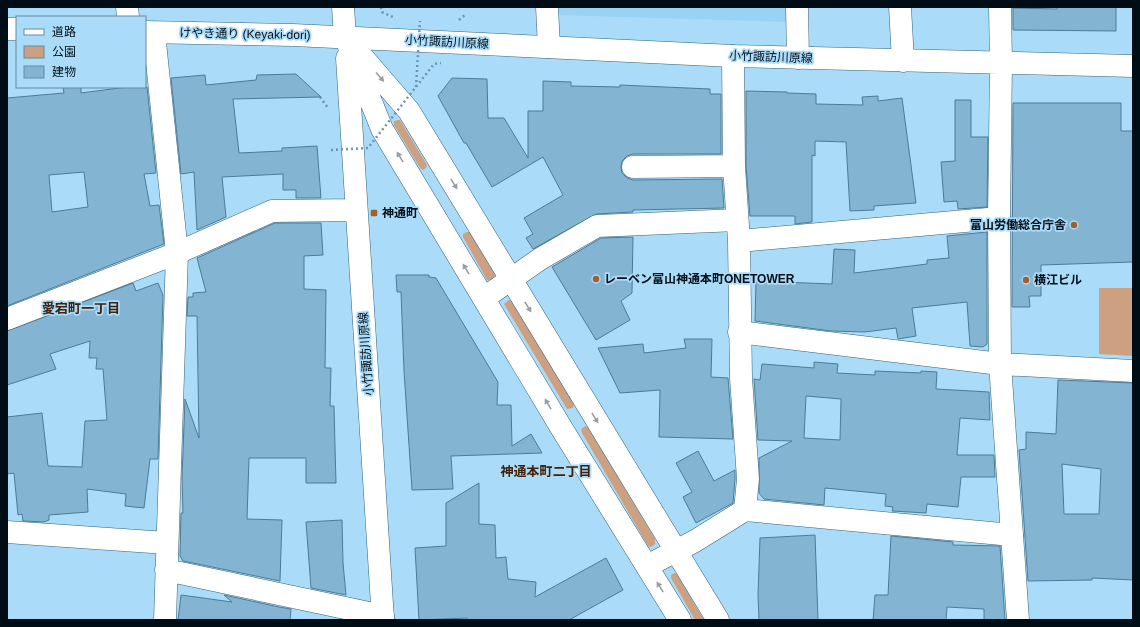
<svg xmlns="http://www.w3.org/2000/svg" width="1140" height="627" font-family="Arial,'Noto Sans JP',sans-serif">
  <rect width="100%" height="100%" fill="#aadcf9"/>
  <path fill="#98d2f4" d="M557,7H787V22L558,15Z"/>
  <path fill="#cda081" d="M398,120H400L427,165L426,168L423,170L420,168L394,125V121Z
    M467,232H471L495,274L494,279L491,281L487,280L463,237V234Z
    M1099,288H1133V356L1099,354Z
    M509,300H512L574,404L573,408L567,409L504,304Z
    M585,426L588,427L655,539V544L651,547L648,546L582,433L581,429Z
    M674,573L677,574L704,620H695L671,578V575Z"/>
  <path fill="#83b4d1" stroke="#4c7b96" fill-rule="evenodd" d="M1057,7H1116V31L1013,30V8L1057,9Z
    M296,74L321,97L233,99L239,153L282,151V148L317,146L321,198H296V190H283V174L222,177L226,217L197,230L194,172L181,174L171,78L205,75L206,85L256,80L257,75Z
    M452,78L487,79L488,118H504L528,158V111H543V81L571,82V86L620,87V85L710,89V94H721V154H633L627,156L622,161L621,168L622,173L627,178L633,180L722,179L724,208L633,210V212L596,214L533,249L526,238L533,234L524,218L563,195L543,157L492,187L466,143H464L438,96Z
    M63,87H81V93L127,87H147L156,173L144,174L150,206L159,205L164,244L7,306V98L64,93ZM84,172L88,207L52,212L49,175Z
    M746,91L787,92V93L816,94V104L863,105L862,97L878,96V101L902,98L916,203L874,206V210L850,211L846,142L815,141V156L812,155V222L795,224V216H750L746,166Z
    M955,100H971V137H988L987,207L958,209L957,201L944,202L941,162L955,161Z
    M1013,103H1121V131H1133V262L1041,265V296H1029L1030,307H1012Z
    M275,223H321L323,255L304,256V289L326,290L325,368H331L330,406H334L335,447L336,483H306V458H249L247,519L282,520L280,581L183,561L180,556L181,513H183L182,477L185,399L199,438L197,316H187L188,297H193V293L206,292L197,258Z
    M987,232V344L983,347L970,346L967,302L912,308L916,336L898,339L896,328L865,332L831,331L755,321L756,281L832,284L834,249L855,250L854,273L927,264V260L949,258L947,236Z
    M633,237L632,293L621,301L630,320L596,340L552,267L601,238Z
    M396,275H429V277L436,278L498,382L497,405H511L512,446L531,434L542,453L451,456L453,489L412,490L404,371L401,292H397Z
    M133,283L136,291L158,283L163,295L158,459H150L144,508L125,506L126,494L87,489L88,512L49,515V520L44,522L23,521L22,514L18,515L14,473L7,474V417L42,413L48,466L82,467L85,421L107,420L103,369H96L97,358H89L90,341L50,354L56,369L7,385V331Z
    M684,339H712L711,377L728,378L733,439L659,437L660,390L620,393L598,348L643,344L644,353L686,348Z
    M814,362L838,364L837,373L875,375V371L921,373V371L937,372L936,389L989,392L990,420L960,418L957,455H994L995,477H961L958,507L927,504L926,513L892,511L893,507L885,506L886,494L825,488L824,505L764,499L759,493V458L792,441L758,440L754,379L760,380L762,364L814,368ZM806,396L841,399L840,440L804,438Z
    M1058,380L1133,383V580L1092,578V580L1028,581L1019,450L1026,449V432L1056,434ZM1062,464L1101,469L1099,514H1064Z
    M698,451L714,481L735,470V479L733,503L696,523L683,497L692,492L676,463Z
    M479,483V524L495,525L496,558L506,557L508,579L536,582L535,597L606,558L623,590L569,620H467V618L419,620L415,548L446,546V503Z
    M342,520L343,563L346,595L311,588L306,522Z
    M815,535L818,620H759L758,595L760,538Z
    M891,536L953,542V545L1000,546L1005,620H984V609L947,607L946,620H873L875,595H888Z
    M181,595L232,602L224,595L279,607L291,609L290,620H178Z"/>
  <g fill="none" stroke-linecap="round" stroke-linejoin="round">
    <g stroke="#33627b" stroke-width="23">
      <path id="street" d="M127,7L128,17
        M547,7L549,47
        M797,7L798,58
        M900,7L903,61
        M1000,7L1001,63
        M633,167L734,166
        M739,241L999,218
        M484,298L540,259L597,226L737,220
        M7,319L177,253L165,620
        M745,510L1012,535
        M7,532L167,543
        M647,566L695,541L745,510L748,479L741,378L739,241L734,166L733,56
        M166,570L383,616"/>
    </g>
    <g stroke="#33627b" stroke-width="23">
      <path id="secondary" d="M343,7L345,37L382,129L562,429L680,620
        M7,29H17
        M145,32L293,35L733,56L1133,66
        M154,33L177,253L272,211L356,210
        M358,52L409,111L718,620
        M347,58L383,620
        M1001,63L999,218L1000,364L1018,620
        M739,332L1000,364L1133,371"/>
    </g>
    <path stroke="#6f94ab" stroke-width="2.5" stroke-dasharray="2 3" stroke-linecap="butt" d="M381,7L382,12L393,17
      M459,20L465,15
      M320,97L328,108"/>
    <use href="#street" stroke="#fff" stroke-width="22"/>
    <use href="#secondary" stroke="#fff" stroke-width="22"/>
    <path stroke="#6f94ab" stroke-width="2.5" stroke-dasharray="2 3" stroke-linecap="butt" d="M416,87L420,21
      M331,150L368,148L434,64L441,63"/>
  </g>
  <defs><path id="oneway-solid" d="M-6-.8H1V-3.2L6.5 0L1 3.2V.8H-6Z"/></defs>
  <g fill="#999ea2">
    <use href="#oneway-solid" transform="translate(380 77) rotate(49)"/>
    <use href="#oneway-solid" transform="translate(400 157) rotate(-121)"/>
    <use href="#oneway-solid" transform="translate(454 184) rotate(58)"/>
    <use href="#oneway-solid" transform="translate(466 269) rotate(-121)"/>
    <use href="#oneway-solid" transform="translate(528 307) rotate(59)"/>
    <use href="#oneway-solid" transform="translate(548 404) rotate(-121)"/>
    <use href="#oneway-solid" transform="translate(595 418) rotate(59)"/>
    <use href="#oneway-solid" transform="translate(660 587) rotate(-122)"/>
  </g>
  <g fill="#a25f2e" stroke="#aadcf9" stroke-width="1.5">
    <rect x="370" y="209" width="8" height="8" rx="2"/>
    <circle cx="1074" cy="225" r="4"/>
    <circle cx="596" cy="279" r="4"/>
    <circle cx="1026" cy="280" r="4"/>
  </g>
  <g text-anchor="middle" stroke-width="3.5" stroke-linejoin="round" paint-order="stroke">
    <g font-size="12" fill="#000d17" stroke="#aadcf9">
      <text transform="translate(245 34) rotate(1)" y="4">けやき通り (Keyaki-dori)</text>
      <text transform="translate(447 42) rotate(3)" y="4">小竹諏訪川原線</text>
      <text transform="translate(771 57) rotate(2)" y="4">小竹諏訪川原線</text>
      <text transform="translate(366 354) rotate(-94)" y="4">小竹諏訪川原線</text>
    </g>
    <g font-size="12" font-weight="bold" fill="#000d17" stroke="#aadcf9" text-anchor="start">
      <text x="382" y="217">神通町</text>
      <text x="1066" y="229" text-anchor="end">富山労働総合庁舎</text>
      <text x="604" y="283">レーベン富山神通本町ONETOWER</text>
      <text x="1034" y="284">横江ビル</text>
    </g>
    <g font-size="13" font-weight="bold" fill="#412109" stroke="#aadcf9">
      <text x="81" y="313">愛宕町一丁目</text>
      <text x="546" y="476">神通本町二丁目</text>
    </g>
  </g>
  <rect width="1140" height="627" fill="none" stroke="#000d17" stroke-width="16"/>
  <rect x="16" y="16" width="130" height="72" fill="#aadcf9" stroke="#66899f"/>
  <rect x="24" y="29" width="20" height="6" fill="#ffffff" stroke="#66899f"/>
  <text x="52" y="36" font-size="12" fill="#000d17">道路</text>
  <rect x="24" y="46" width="20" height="12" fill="#cda081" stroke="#66899f"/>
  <text x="52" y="56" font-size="12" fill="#000d17">公園</text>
  <rect x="24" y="66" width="20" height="12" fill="#83b4d1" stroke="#66899f"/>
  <text x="52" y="76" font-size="12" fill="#000d17">建物</text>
</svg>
